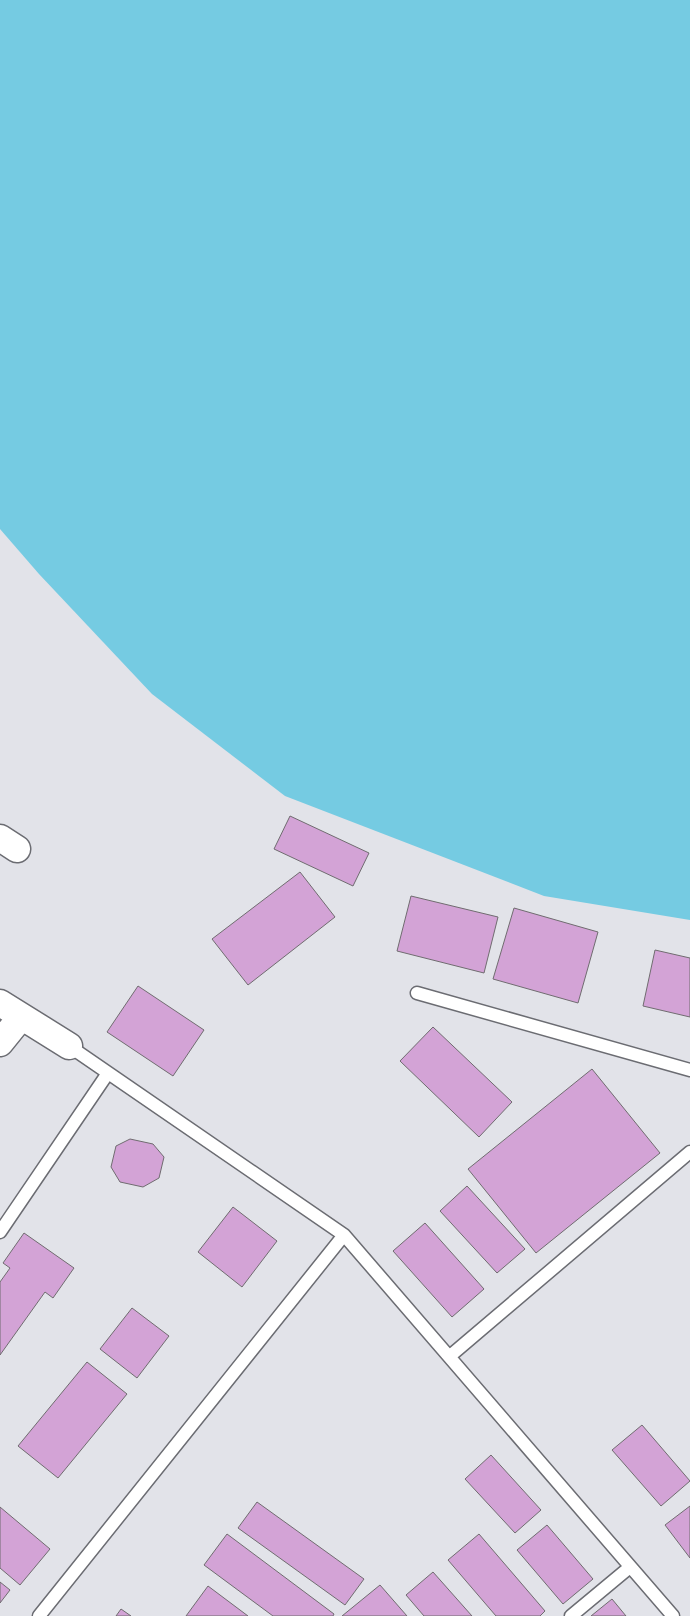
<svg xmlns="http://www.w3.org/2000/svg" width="690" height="1616" font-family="Barlow,sans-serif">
  <rect width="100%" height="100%" fill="#e2e3e9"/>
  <path fill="#75cbe2" d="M0,0H690V920L544,896L285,796L152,694L39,574L0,529Z"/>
  <path fill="#d3a3d6" stroke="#706c70" d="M290,816L369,853L353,886L274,849Z
    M300,872L335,917L248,985L212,939Z
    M411,896L498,917L484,973L397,951Z
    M514,908L598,932L578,1003L493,979Z
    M655,950L690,958V1017L643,1006Z
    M138,986L204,1030L173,1076L107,1032Z
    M433,1027L512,1102L479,1137L400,1061Z
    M592,1069L660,1153L536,1253L468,1169Z
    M130,1139L153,1144L164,1157L159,1178L143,1187L120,1182L111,1167L116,1146Z
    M467,1186L525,1249L497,1273L440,1211Z
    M233,1207L277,1241L242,1287L198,1252Z
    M425,1223L484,1289L452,1317L393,1251Z
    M24,1233L74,1268L53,1298L45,1292L0,1355V1282L10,1268L3,1263Z
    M132,1308L169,1336L137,1378L100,1349Z
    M87,1362L127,1394L58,1478L18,1446Z
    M642,1425L690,1481L661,1506L612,1450Z
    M491,1455L541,1510L515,1533L465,1479Z
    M257,1502L364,1579L345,1605L238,1528Z
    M690,1506V1558L665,1525Z
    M0,1507L50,1549L20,1585L0,1568Z
    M547,1525L593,1579L563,1604L517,1550Z
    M227,1534L334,1614L333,1616H273L204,1565Z
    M479,1534L545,1611L540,1616H496L448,1560Z
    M433,1572L472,1616H424L406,1595Z
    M0,1582L10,1590L0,1603Z
    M380,1585L407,1616H342Z
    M208,1586L248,1616H186Z
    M612,1599L626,1616H591Z
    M121,1609L131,1616H116Z"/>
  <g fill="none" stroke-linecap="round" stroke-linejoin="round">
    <g stroke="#6b6c72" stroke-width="15">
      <path id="lane" d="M417,993L690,1070
        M69,1046L344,1235L673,1616
        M0,1232L108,1073
        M450,1356L690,1152
        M39,1616L344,1235
        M571,1616L630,1567"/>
    </g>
    <g stroke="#6b6c72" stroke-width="29">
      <path id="street" d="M0,838L17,849
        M0,1003L69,1046
        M0,1043L21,1017"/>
    </g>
    <use href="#lane" stroke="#fff" stroke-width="12"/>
    <use href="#street" stroke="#fff" stroke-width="26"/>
  </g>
</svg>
